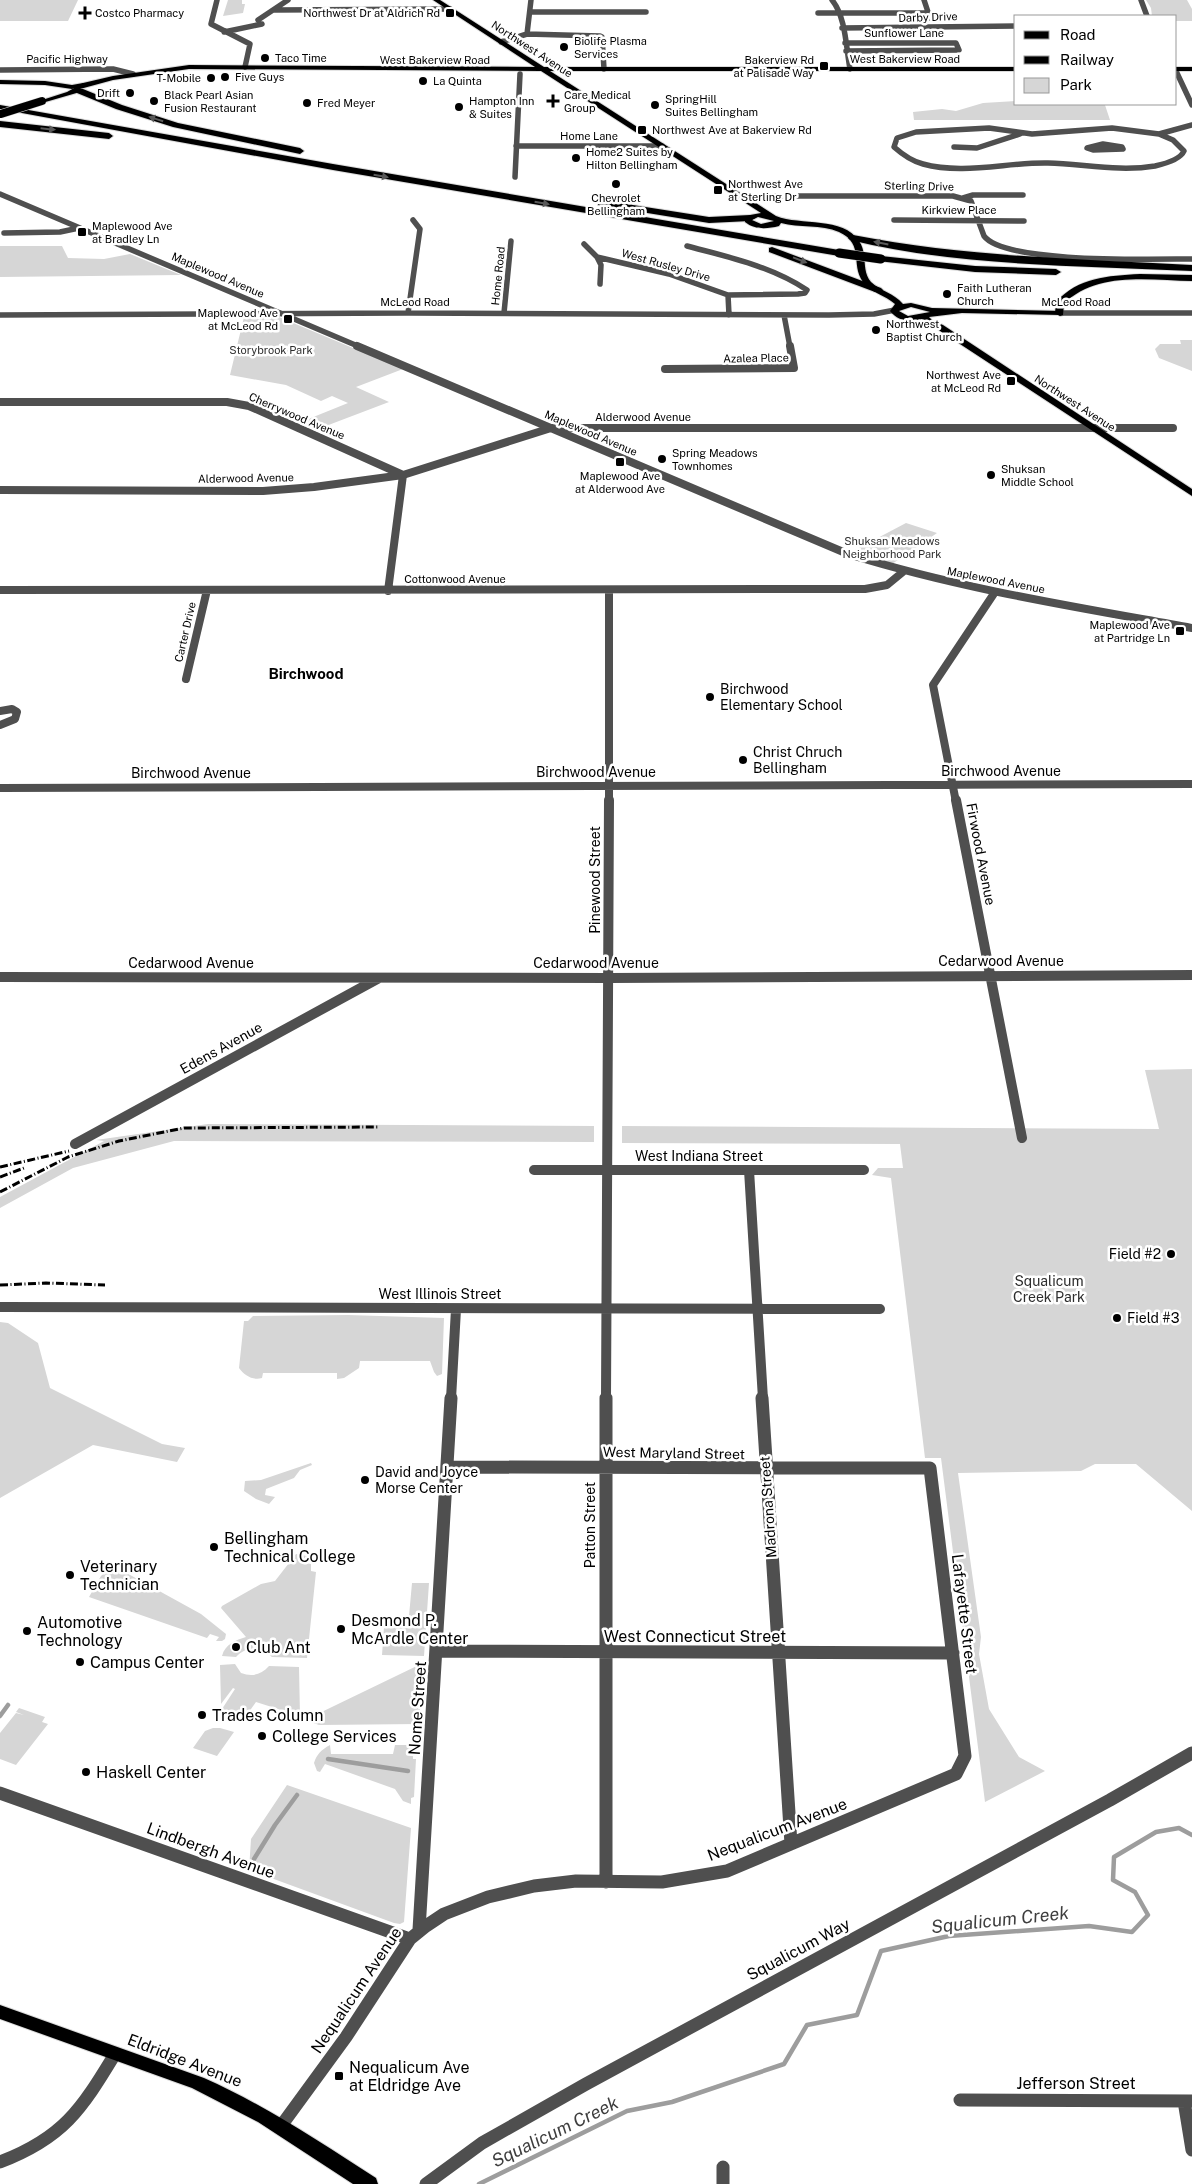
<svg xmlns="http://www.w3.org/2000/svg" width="1192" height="2184" font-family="'Public Sans',sans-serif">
  <rect width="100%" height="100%" fill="#fff"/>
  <path fill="#d6d6d6" d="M0,0H78L68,21H0Z
    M228,0H242V4H245L243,13L223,16Z
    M1146,0H1187L1192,9V21H1176V16H1152L1151,8Z
    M1016,101V104H1101L1105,105L1110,120H914L913,112L942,109L956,111L983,103Z
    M0,246H62L68,258L104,259L130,254L181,275L0,277Z
    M244,317H279L403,369L356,387L389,402L318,429L301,422L348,403L332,396L321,401L286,385L230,375Z
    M1180,340H1192V371L1159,358L1155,349L1160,344H1181Z
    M906,523L937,533L892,564L853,551Z
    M1192,1069V1511L1136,1464H1095L1081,1471L958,1473L981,1637L979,1654L989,1709L1019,1757L1045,1771L985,1802L941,1458H925L891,1178L872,1175L878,1168H903L900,1144L622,1143V1126L1159,1129L1145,1070Z
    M208,1124L594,1126V1142L174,1141L73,1168L0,1208V1197L104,1141L96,1140Z
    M348,1315L444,1318L442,1374L437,1376L434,1372L430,1361H360L359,1368L344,1378L337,1379V1373H263L262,1378C253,1381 244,1375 239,1368L244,1321H248L253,1316Z
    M0,1322L8,1323L38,1343L50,1388L162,1444L185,1448L177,1462L93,1445L0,1498Z
    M311,1463L312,1465L300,1470L294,1478L266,1489L265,1495L275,1497L269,1504L256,1499L244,1491L245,1481L261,1480Z
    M296,1554L307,1556L306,1563L311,1564V1571L316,1572L307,1658L272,1657C261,1647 247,1645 236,1657L222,1656C225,1644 236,1640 246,1637L221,1608L222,1606L261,1584L275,1581Z
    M112,1565L201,1614L226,1634L225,1639L222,1641H216L219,1637L210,1634L207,1638L89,1597L101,1576Z
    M412,1583H429L424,1656L382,1655L384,1627H408Z
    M423,1663L419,1724L319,1725L305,1720Z
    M235,1664L241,1673C252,1677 261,1675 269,1666L299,1667L300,1716L256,1702L241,1723L227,1718L222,1709L235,1689L233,1688L221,1704L220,1665Z
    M19,1708L45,1717L42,1722L48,1724L16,1765L0,1759V1733L16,1713L24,1715L16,1712Z
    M213,1728H220L234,1732L217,1756L193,1748L205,1731Z
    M330,1745L331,1754H393L395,1745H415L416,1755H413V1759H416L414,1797L411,1798V1804L403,1801L395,1789L325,1764L320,1772L317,1771L314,1763C317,1754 321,1750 330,1745Z
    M287,1785L411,1828L404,1922L400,1924L394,1923L249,1870L251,1839Z"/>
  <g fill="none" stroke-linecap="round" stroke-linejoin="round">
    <path stroke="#9d9d9d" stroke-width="4.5" d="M0,1716L8,1705
      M328,1759L408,1771
      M254,1859L275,1825L297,1795
      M479,2184L627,2111L672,2102L784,2064L807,2025L857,2015L881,1951L949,1936L1089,1926L1132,1932L1148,1915L1135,1892L1113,1880L1114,1857L1156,1832L1179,1828L1192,1835"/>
    <g stroke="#dbdbdb" stroke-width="2">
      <path id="major" d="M433,0H440L544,67H1016V71H550L776,216C801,226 843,216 859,241C868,253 861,271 871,282C880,291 894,293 903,304L911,303L932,308L1063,311V315H1060L962,313L929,317L933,321L943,325L1192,489V496L937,329L927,325L922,319C909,322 899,322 890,311L895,304C885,295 871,293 863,282C850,264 865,244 839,232C821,224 799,228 781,223L779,226C767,229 755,230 745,222V218L750,215L761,213L541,71L189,69L113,80L80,89V92L42,103L39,101L67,92L83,83L113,76L189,65L535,67ZM758,217L774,221L761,224L752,220ZM911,307L930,312L908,316L899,311Z
        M1176,67H1192V71H1176Z
        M0,2005L204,2078C265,2105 320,2142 376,2178L378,2184H353L258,2122L192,2088L0,2019Z"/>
    </g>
    <g stroke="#dbdbdb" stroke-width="2">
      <path id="highway" d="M0,80L45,81L72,85L83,83L87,85L72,89L45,85L0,84Z
        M77,89H83L122,105L178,123L300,148L304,151L300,154L173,127L116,109L77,93Z
        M0,105L333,164L839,250L844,253L839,256L333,170L0,109Z
        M0,121L109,133L113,136L109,139L0,127Z
        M601,200L709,217L750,215L755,218L750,221L709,223L598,205V201Z
        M853,235C966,257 1078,259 1192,265V271C1078,265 961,267 850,240L848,238Z
        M772,247L881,288L883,290L881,292H875L769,252V248Z
        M881,256L975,266L1056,269L1061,272L1056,275L975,272L878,261V257Z
        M1140,274L1192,275V281C1150,280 1095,271 1064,304L1063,315L1060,316L1055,313L1056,302C1079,277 1107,276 1140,274Z"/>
    </g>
    <path stroke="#4f4f4f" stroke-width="5.5" d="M217,0L211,24L250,44L245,67
      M832,0C846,17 846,48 850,69
      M924,0L930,18
      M1141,0L1147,16
      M275,10L450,9
      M530,12H646
      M818,13H928
      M258,20L288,0
      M842,28L1016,26
      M224,32L262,24
      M527,34L600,36L602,37L604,69
      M501,42L527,34L531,0
      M845,43H956L959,50L846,51
      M0,70L113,69L133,74
      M1176,71L1192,105
      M989,128L1032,134L1112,128L1159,134L1173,140L1184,151C1180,160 1164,164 1155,166C1119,172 1084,164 1048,163C1008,162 963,175 923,164C911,161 903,155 894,147L897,138L916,132Z
      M1159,134L1192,125
      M1103,144L1122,147L1123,149L1093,150L1087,148Z
      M516,146H662
      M954,147L977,148L1020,134
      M515,177L520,74
      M0,194L360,347
      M737,196H953L971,201L984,236C1005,264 1155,259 1192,259
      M963,198L973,195H1023
      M894,220L1024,221
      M4,233L60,232L79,228
      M584,244L597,257L669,274L728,295L729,315
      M687,246C728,257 771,266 807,290L805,293L798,294L728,295
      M597,257L601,265L600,284
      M408,313L420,229L413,220
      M504,313L511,241
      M1060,313H1192
      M0,315L408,313L829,315L874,314L895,310
      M784,315L790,347"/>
    <path stroke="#4f4f4f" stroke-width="8" d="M357,346L848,554C961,589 1076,607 1192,628
      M665,369L794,368L790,346
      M0,402H227L249,406L403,475L388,591
      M0,490L263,491L314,487L403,475L551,428H1173
      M0,590L865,589L887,585L904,571
      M186,679L207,590
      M0,711L12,709L17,712L15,719L0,725
      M0,788L1192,784
      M609,802V590
      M956,802L933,685L995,592"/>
    <path stroke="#4f4f4f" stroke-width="10" d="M956,800L1022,1138
      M0,977L609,978L1192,975
      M75,1144L379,978
      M534,1170H864
      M749,1170L763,1399
      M0,1307L880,1309
      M451,1399L456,1309
      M606,1399L609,800"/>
    <path stroke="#4f4f4f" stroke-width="13" d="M762,1398L791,1844
      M437,1651L953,1653
      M0,1793L410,1939
      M606,1882V1398
      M419,1930L451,1398
      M960,2100L1192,2101
      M1184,2101L1192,2150
      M281,2126L346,2037L410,1939L426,1926L444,1914L488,1897L534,1886L576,1881L662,1882L727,1871L956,1774L965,1756L930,1468L448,1467
      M0,2162C63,2138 81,2110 115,2054
      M723,2167V2184
      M426,2184L482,2143L586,2084L1110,1800L1192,1753"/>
    <use href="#major" fill="#000" fill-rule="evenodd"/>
    <use href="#highway" fill="#000" fill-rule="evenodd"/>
    <path stroke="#000" stroke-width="3" stroke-dasharray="8 2.5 1 2.5" stroke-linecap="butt" d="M0,1167L69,1151
      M0,1177L24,1168
      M0,1192L68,1157L119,1141L184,1128L379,1127
      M0,1285L46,1283L105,1285"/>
    <g stroke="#dbdbdb" stroke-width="9" stroke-linecap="butt">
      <path id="major-bridge" d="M1,114L42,101"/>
    </g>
    <g stroke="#dbdbdb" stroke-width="10" stroke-linecap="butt">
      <path id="highway-bridge" d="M839,253L881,259"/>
    </g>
    <use href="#major-bridge" stroke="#000" stroke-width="8"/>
    <use href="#highway-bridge" stroke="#000" stroke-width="9"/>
  </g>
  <defs><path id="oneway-solid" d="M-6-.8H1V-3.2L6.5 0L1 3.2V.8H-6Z" transform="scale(1.25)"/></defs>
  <g fill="#595959">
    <use href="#oneway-solid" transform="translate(156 119) rotate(-163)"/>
    <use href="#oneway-solid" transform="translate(48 129) rotate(6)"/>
    <use href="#oneway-solid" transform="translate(381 176) rotate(10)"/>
    <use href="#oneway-solid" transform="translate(542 203) rotate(10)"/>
    <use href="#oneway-solid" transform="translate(881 243) rotate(-169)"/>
    <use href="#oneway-solid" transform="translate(800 260) rotate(21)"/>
  </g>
  <g fill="#000" stroke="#fff" stroke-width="2">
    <path d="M82.5 5.5h5v5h5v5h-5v5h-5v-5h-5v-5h5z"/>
    <rect x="445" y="8" width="10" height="10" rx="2.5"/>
    <circle cx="564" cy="47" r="5"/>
    <circle cx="265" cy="58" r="5"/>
    <rect x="819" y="61" width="10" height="10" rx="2.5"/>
    <circle cx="225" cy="77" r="5"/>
    <circle cx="211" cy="78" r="5"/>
    <circle cx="423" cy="81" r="5"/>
    <circle cx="130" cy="93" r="5"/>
    <circle cx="154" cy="101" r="5"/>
    <path d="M550.5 93.5h5v5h5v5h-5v5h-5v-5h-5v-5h5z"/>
    <circle cx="307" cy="103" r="5"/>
    <circle cx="655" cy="105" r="5"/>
    <circle cx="459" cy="107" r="5"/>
    <rect x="637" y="125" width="10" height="10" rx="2.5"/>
    <circle cx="576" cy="158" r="5"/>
    <circle cx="616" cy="184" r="5"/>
    <rect x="713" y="185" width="10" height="10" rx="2.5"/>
    <rect x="77" y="227" width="10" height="10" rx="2.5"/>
    <circle cx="947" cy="294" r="5"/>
    <rect x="283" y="314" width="10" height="10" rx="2.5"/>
    <circle cx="876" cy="330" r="5"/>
    <rect x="1006" y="376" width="10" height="10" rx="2.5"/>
    <circle cx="662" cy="459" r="5"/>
    <rect x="615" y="457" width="10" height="10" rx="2.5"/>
    <circle cx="991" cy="475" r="5"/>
    <rect x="1175" y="626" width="10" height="10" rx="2.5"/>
    <circle cx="710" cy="697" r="5"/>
    <circle cx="743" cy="760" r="5"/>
    <circle cx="1171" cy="1254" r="5"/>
    <circle cx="1117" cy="1318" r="5"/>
    <circle cx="365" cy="1480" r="5"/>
    <circle cx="214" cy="1547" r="5"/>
    <circle cx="70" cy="1575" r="5"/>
    <circle cx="341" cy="1629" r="5"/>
    <circle cx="27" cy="1631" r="5"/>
    <circle cx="236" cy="1647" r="5"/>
    <circle cx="80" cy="1662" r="5"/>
    <circle cx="202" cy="1715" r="5"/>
    <circle cx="262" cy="1736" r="5"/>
    <circle cx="86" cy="1772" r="5"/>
    <rect x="334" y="2071" width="10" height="10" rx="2.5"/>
  </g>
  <g text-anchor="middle" stroke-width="5" stroke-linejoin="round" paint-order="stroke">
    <g font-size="11" fill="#000" stroke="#fff" text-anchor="start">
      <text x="95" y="17">Costco Pharmacy</text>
      <text x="440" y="17" text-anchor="end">Northwest Dr at Aldrich Rd</text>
      <text x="574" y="45">Biolife Plasma<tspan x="574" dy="13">Services</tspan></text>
      <text x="275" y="62">Taco Time</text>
      <text x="814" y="64" text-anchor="end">Bakerview Rd<tspan x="814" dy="13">at Palisade Way</tspan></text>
      <text x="235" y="81">Five Guys</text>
      <text x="201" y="82" text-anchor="end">T-Mobile</text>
      <text x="433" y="85">La Quinta</text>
      <text x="120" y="97" text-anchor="end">Drift</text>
      <text x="164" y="99">Black Pearl Asian<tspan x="164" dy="13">Fusion Restaurant</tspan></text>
      <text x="564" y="99">Care Medical<tspan x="564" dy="13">Group</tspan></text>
      <text x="665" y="103">SpringHill<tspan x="665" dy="13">Suites Bellingham</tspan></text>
      <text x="469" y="105">Hampton Inn<tspan x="469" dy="13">&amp; Suites</tspan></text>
      <text x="317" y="107">Fred Meyer</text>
      <text x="652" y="134">Northwest Ave at Bakerview Rd</text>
      <text x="586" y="156">Home2 Suites by<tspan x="586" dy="13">Hilton Bellingham</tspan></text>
      <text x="728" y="188">Northwest Ave<tspan x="728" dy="13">at Sterling Dr</tspan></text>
      <text x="616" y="202" text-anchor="middle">Chevrolet<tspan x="616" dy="13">Bellingham</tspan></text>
      <text x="92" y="230">Maplewood Ave<tspan x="92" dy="13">at Bradley Ln</tspan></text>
      <text x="957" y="292">Faith Lutheran<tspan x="957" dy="13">Church</tspan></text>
      <text x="278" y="317" text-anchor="end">Maplewood Ave<tspan x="278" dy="13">at McLeod Rd</tspan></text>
      <text x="886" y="328">Northwest<tspan x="886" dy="13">Baptist Church</tspan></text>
      <text x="1001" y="379" text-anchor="end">Northwest Ave<tspan x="1001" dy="13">at McLeod Rd</tspan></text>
      <text x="672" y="457">Spring Meadows<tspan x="672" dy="13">Townhomes</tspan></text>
      <text x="1001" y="473">Shuksan<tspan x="1001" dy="13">Middle School</tspan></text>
      <text x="620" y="480" text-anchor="middle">Maplewood Ave<tspan x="620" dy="13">at Alderwood Ave</tspan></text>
      <text x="1170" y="629" text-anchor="end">Maplewood Ave<tspan x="1170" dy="13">at Partridge Ln</tspan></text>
    </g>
    <g font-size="11" fill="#000" stroke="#fff">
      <text transform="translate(928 17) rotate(-2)" y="4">Darby Drive</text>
      <text x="904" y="37">Sunflower Lane</text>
      <text transform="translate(532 49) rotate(33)" y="4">Northwest Avenue</text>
      <text x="67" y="63">Pacific Highway</text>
      <text x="905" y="63">West Bakerview Road</text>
      <text x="435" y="64">West Bakerview Road</text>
      <text x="589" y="140">Home Lane</text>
      <text transform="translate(919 186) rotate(1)" y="4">Sterling Drive</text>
      <text x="959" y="214">Kirkview Place</text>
      <text transform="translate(666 265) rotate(16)" y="4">West Rusley Drive</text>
      <text transform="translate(218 275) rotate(23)" y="4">Maplewood Avenue</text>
      <text transform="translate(498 276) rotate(-84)" y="4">Home Road</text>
      <text x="415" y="306">McLeod Road</text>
      <text x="1076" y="306">McLeod Road</text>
      <text transform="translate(756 358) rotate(-1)" y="4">Azalea Place</text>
      <text transform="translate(1075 403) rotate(33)" y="4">Northwest Avenue</text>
      <text transform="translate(297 416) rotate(23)" y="4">Cherrywood Avenue</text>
      <text x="643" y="421">Alderwood Avenue</text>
      <text transform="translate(591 433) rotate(23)" y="4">Maplewood Avenue</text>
      <text transform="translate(246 478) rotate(-1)" y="4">Alderwood Avenue</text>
      <text x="455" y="583">Cottonwood Avenue</text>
      <text transform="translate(996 580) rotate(11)" y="4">Maplewood Avenue</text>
      <text transform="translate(185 632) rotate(-77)" y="4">Carter Drive</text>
    </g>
    <g font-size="11" fill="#2d2d2d" stroke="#fff">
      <text x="271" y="354">Storybrook Park</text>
      <text x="892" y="545">Shuksan Meadows<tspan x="892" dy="13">Neighborhood Park</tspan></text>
    </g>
    <g font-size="14" fill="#000" stroke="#fff" text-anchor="start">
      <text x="720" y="694">Birchwood<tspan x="720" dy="16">Elementary School</tspan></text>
      <text x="753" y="757">Christ Chruch<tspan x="753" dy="16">Bellingham</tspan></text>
      <text x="1161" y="1259" text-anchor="end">Field #2</text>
      <text x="1127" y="1323">Field #3</text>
      <text x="375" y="1477">David and Joyce<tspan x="375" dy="16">Morse Center</tspan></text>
    </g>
    <g font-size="14" fill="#000" stroke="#fff">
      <text x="1001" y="776">Birchwood Avenue</text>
      <text x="596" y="777">Birchwood Avenue</text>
      <text x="191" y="778">Birchwood Avenue</text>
      <text transform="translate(981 854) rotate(79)" y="5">Firwood Avenue</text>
      <text transform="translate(595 880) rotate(-90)" y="5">Pinewood Street</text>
      <text x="1001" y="966">Cedarwood Avenue</text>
      <text x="191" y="968">Cedarwood Avenue</text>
      <text x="596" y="968">Cedarwood Avenue</text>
      <text transform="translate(221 1048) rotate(-29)" y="5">Edens Avenue</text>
      <text x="699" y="1161">West Indiana Street</text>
      <text x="440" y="1299">West Illinois Street</text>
      <text transform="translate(674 1453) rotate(1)" y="5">West Maryland Street</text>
      <text transform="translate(768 1507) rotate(-94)" y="5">Madrona Street</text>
      <text transform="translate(590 1525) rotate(-90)" y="5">Patton Street</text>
    </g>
    <g font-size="14" fill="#2d2d2d" stroke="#fff">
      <text x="1049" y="1286">Squalicum<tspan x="1049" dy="16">Creek Park</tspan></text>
    </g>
    <g font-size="15" font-weight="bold" fill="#000" stroke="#fff">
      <text x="306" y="679">Birchwood</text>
    </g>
    <g font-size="16" fill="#000" stroke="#fff" text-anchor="start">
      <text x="224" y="1544">Bellingham<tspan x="224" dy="18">Technical College</tspan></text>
      <text x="80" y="1572">Veterinary<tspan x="80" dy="18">Technician</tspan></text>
      <text x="351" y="1626">Desmond P.<tspan x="351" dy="18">McArdle Center</tspan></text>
      <text x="37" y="1628">Automotive<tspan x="37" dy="18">Technology</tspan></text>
      <text x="246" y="1653">Club Ant</text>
      <text x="90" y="1668">Campus Center</text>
      <text x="212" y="1721">Trades Column</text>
      <text x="272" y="1742">College Services</text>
      <text x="96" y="1778">Haskell Center</text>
      <text x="349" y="2073">Nequalicum Ave<tspan x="349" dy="18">at Eldridge Ave</tspan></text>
    </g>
    <g font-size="16" fill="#000" stroke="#fff">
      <text transform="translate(965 1614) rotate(83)" y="6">Lafayette Street</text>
      <text x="695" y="1642">West Connecticut Street</text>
      <text transform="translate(417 1708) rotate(-86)" y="6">Nome Street</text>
      <text transform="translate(777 1829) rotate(-21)" y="6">Nequalicum Avenue</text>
      <text transform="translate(211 1850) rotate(20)" y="6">Lindbergh Avenue</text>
      <text transform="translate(798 1949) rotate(-28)" y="6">Squalicum Way</text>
      <text transform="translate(356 1990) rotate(-56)" y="6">Nequalicum Avenue</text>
      <text transform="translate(185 2060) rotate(21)" y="6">Eldridge Avenue</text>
      <text x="1076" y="2089">Jefferson Street</text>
    </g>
    <g font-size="18" font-style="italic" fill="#3e3e3e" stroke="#fff">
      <text transform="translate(1000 1920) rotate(-6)" y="6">Squalicum Creek</text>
      <text transform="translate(555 2132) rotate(-26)" y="6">Squalicum Creek</text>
    </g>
  </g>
  <rect x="1014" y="15" width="162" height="90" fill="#ffffff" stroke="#999999"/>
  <rect x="1024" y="31" width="25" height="8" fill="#000000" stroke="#999999"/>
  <text x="1060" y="40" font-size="15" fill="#000000">Road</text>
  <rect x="1024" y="56" width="25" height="8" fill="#000000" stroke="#999999"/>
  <text x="1060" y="65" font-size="15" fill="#000000">Railway</text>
  <rect x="1024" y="78" width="25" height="15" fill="#d6d6d6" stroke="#999999"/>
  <text x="1060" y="90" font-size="15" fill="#000000">Park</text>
</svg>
